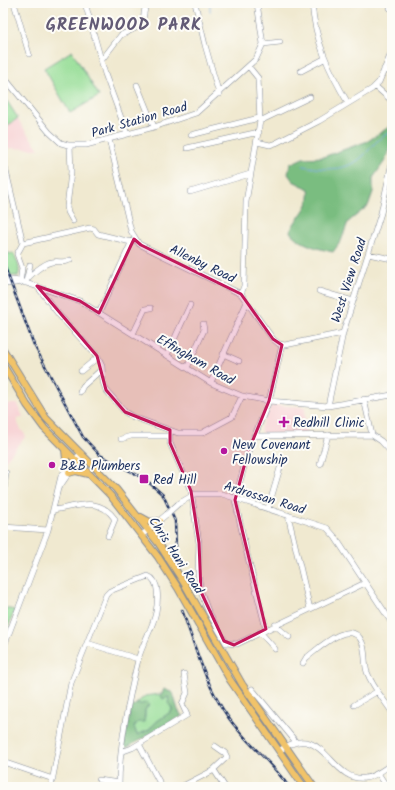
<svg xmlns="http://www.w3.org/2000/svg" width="395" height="790" font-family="Kalam,sans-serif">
  <rect width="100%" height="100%" fill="#fdfcf7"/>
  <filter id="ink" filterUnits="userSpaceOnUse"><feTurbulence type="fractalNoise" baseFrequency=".025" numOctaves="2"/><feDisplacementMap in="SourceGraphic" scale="8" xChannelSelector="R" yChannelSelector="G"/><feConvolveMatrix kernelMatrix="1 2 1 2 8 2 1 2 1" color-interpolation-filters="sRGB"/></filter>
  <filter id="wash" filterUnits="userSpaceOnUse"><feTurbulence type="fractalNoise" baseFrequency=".012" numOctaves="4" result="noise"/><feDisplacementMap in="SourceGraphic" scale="16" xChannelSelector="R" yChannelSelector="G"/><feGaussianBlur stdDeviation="0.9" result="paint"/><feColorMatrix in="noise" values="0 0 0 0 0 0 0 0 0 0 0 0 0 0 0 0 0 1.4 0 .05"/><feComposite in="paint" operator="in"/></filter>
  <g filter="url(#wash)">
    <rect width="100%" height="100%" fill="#f0e9d0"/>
    <path fill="#f7cfd2" d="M3,95L24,129L39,149L3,148Z
      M3,404H18L23,417L16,418L20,428L26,436L4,462L3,471Z
      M271,405L305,407L306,433L262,434L260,429Z"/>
    <path fill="#98de98" stroke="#5a867b" d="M72,51L99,96L70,113L44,68Z
      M3,95L18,118L3,129Z
      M3,246L9,254L13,253C17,259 21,269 18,276H6L3,270Z
      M3,608L15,610L3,639Z
      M161,694V696L165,698L169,697L172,711L156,722L149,730L137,735L134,727L137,722L145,718V710L149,706L136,704L145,696Z"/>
    <path fill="#7abd80" stroke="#4a766f" d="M392,125V144L384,162L373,178V192L368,206L348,222L341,241L333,252C319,249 299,244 290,232C296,216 312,208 309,189L293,181L288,174L290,164L303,158L323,157L368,141Z
      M164,689L173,693L178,710L182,716L126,748L124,744L131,708L136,704H142L147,702L149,704L145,710L144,722H138L134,727L137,735L149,730L156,722L172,711V708L168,703L169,697L163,699L161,696Z"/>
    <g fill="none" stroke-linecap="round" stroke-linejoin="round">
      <path stroke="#75a7e1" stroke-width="1" d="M210,3V12
        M303,166C324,170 345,172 362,157C372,148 378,136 392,132"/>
    </g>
  </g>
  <g filter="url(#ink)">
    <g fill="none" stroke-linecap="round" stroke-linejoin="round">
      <g stroke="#868c97" stroke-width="6">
        <path id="minor" d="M14,3L29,54
          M85,3L105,74L127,134
          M195,3L205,45L219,94
          M312,3C315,41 329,71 348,103
          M390,8L392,9
          M263,44L280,42
          M101,61L121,35L142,25L145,8
          M384,69L392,74
          M301,71L324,59
          M3,76L49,132L61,143L68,145H86L154,127L196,113L256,59L263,44L257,3
          M137,85L154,127
          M375,86L392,101
          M260,121L310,97
          M191,135L259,118
          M109,139L131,231L139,244L241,294L273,339L279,344L285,345L343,333
          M257,142L270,145L276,143L319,121L372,89L379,82L392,51
          M70,146L71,172L67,207L68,212L73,221
          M187,148L259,132
          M5,167L23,243L17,254L22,268L20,283
          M190,192L250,174
          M23,243L90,228L94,229L98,234L131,242
          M368,254L392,259
          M3,279L20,281L80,301L211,383L242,396L269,401L328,406L392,395
          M26,281L30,265
          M25,283C28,276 44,263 52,262C59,260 63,264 70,260
          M3,284L16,283
          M37,286L59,315L97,356L102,366L103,382L106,390L125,412L133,417L178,433H202L232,417L242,396
          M319,291L353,301
          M241,294L244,286L246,202L260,121L258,78L249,67
          M99,313L132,241
          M133,334L145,309L151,308
          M223,354L239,361
          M167,355L190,305
          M187,368L204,330L203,324
          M81,371L98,357
          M212,380L247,302
          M80,392L83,386L102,369
          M364,399L372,435
          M328,406L343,333L381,213L392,162
          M170,431V443L191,491L199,543L198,574L201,592L208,611L226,643L237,644L365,583
          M254,436L372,435L381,441L392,453
          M121,439L131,436H169
          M320,464L328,435
          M60,486L69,473L84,457
          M3,498L6,473
          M178,504L195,494H222L327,528L335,537L392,623
          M268,509L280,468
          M53,510C76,507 98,495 115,519L108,536
          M288,515L310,609
          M3,527L48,530
          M142,535L167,514
          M275,625L289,637
          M266,629L246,550L235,500L248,452L269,401L282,345
          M260,632L275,649
          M87,643L138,659
          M3,649L48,530L61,476L81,453
          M303,663L306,658C318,649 351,617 362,642C366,651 364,663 367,672C372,686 384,700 392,712
          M252,689L296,742
          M354,705L378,691
          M139,744L162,787
          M279,751C323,718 330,783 365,778C375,777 384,769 392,764
          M121,752L132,748L187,715L182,704L187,693L184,674
          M3,762L53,779
          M212,771L227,757L225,753L215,746
          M378,773L387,787
          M99,780L119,783
          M51,787L71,683L106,595L110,591L148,576C160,580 158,601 156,612C153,628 142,644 138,660C128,701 119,745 119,787
          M181,787L214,770L225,787"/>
      </g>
      <g stroke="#868c97" stroke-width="8">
        <path id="major" d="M3,349L46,418L116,489L159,544L184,583L242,684L314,787
          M3,365L27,405L44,428L110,495L158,557L178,588L230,680L304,787
          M65,450L67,468
          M69,473L76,471L88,474
          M141,517L150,522L159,521
          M154,537L159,521"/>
      </g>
      <use href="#minor" stroke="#fff" stroke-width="5"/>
      <use href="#major" stroke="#f1c369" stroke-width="6"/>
      <g stroke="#1b2f5e" stroke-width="2.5">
        <path id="rail" d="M3,262L34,345L83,437L100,455L145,479L163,495L175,521L176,548
          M182,610C195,646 206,686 228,717C246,743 271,761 289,787"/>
      </g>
      <use href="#rail" stroke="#fdfcf7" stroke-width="1" stroke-dasharray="3" stroke-linecap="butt"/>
      <g stroke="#868c97" stroke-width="6" stroke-linecap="butt">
        <path id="minor-bridge" d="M167,514L178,504"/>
      </g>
      <use href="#minor-bridge" stroke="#fff" stroke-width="5"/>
    </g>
  </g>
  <path fill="#c2185b" fill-opacity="0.2" stroke="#c2185b" stroke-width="3" stroke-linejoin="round" d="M134,239L141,245L241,294L273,339L282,345L269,401L248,452L235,500L266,629L234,645L224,641L201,592L199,543L191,491L170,443V430L125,412L106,390L97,356L37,286L80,301L99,313Z"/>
  <g fill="#b5179e" stroke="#fdfcf7" stroke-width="1.5">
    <path d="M282 416h4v4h4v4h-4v4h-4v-4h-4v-4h4z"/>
    <circle cx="224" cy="451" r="4"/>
    <circle cx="52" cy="465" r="4"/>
    <rect x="139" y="474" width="10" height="10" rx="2"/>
  </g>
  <g text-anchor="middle" stroke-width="4" stroke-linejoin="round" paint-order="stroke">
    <g font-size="13" fill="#1b2f5e" stroke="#fdfcf7">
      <text transform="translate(139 119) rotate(-16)" y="5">Park Station Road</text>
      <text transform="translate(203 263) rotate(26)" y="5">Allenby Road</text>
      <text transform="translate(348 280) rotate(-72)" y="5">West View Road</text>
      <text transform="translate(196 359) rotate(30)" y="5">Effingham Road</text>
      <text transform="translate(265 497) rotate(17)" y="5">Ardrossan Road</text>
      <text transform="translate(177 555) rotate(57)" y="5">Chris Hani Road</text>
    </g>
    <g font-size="13" fill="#1b2f5e" stroke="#fdfcf7" text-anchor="start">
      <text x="293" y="427">Redhill Clinic</text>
      <text x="232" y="449">New Covenant<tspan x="232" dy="15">Fellowship</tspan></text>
      <text x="60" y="470">B&amp;B Plumbers</text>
      <text x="153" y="484">Red Hill</text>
    </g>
    <g font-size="17" font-weight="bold" letter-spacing="1" fill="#635b76" stroke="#fdfcf7">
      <text x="124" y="30">GREENWOOD PARK</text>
    </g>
  </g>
  <rect width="395" height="790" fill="none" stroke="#fdfcf7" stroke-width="16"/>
</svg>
